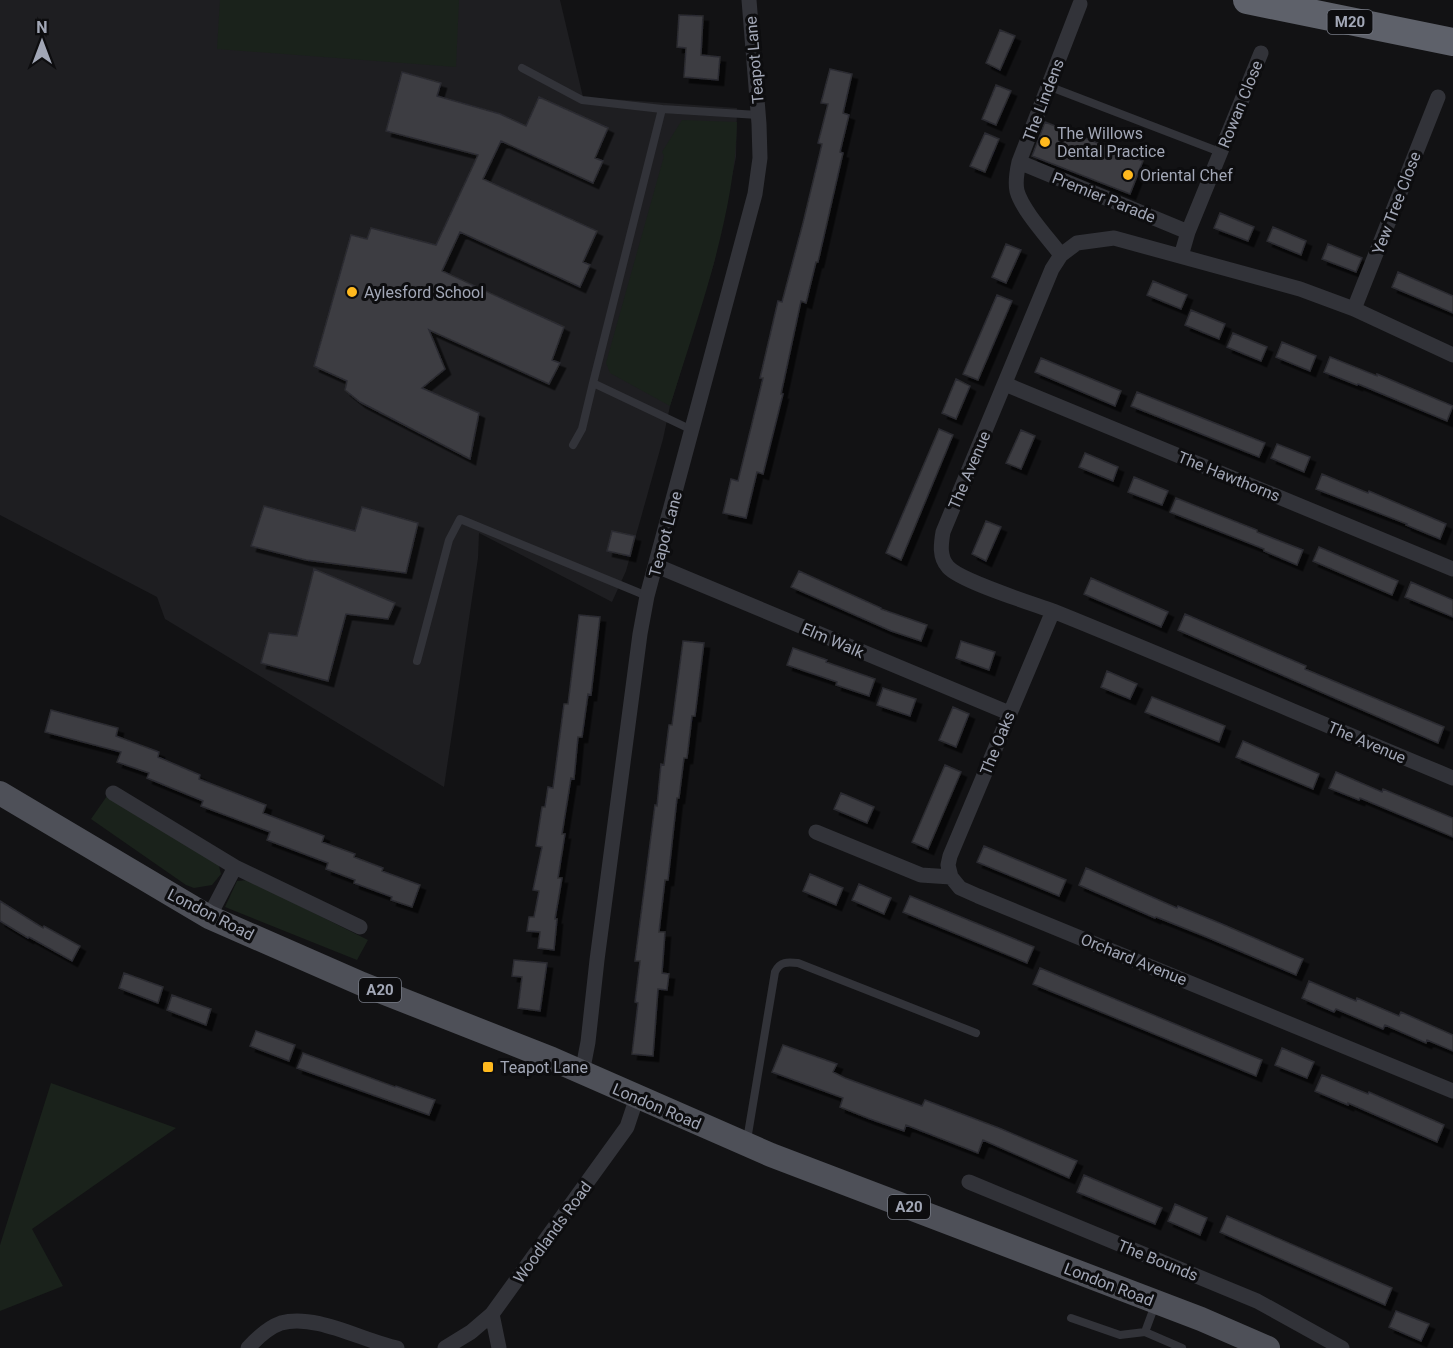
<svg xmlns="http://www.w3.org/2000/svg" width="1453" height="1348" font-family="Roboto,sans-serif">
  <defs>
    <filter id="shadow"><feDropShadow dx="5.5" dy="5.5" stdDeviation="0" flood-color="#0009"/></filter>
  </defs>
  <rect width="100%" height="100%" fill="#121214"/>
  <path fill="#1e1e21" d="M0,0H560L583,97L737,108L736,157L714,263L670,406L663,439L626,571L612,602L479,533L478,558L444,787L165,619L157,597L0,515Z"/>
  <path fill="#1a221b" d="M220,0H459L456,67L217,49Z
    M682,120L737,122C735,216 698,316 670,406L610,373L606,363L664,156L662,152Z
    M107,796L218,862L221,874L212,885L194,888L186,885L91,819Z
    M248,880L368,940L357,960L225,907L237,881Z
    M51,1083L176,1128L32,1229L63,1286L0,1311V1245Z"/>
  <path fill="#3c3c42" stroke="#2c2c30" stroke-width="1.5" filter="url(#shadow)" d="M679,15L703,16L701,55L720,57L718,80L684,77L686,48L677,47Z
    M1000,30L1015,36L1000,70L986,63Z
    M830,69L852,74L843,113L849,115L840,152L843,153L818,262H816L806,303L801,301L781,394H783L763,474L757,472L746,518L723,513L731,479L738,481L763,378H760L778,301L782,302L803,223L822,144L818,143L828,104L821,103Z
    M402,72L441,83L437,96L500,114L526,126L539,97L608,128L595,158L603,161L593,183L501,141L483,179L597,231L583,262L590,265L580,287L460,232L442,271L564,327L552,360L560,363L549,384L429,330L445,369L422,388L479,413L470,459L360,402L345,390L347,381L314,366L351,235L367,239L371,228L436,245L478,155L386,131Z
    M996,85L1011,91L996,125L982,119Z
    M1045,122L1143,161L1130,194L1032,156Z
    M985,133L999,139L985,172L970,166Z
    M1220,213L1254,227L1248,241L1214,228Z
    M1273,227L1306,241L1301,255L1267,241Z
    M1006,244L1021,250L1006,283L992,277Z
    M1328,244L1362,258L1356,272L1322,259Z
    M1398,272L1453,296V313L1392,287Z
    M1153,281L1187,295L1181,309L1147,295Z
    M997,295L1012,301L978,380L963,374Z
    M1191,310L1225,324L1219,339L1185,325Z
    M1233,333L1267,347L1261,361L1227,347Z
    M1282,342L1316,356L1310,371L1276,357Z
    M1330,357L1377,376V374L1453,406L1447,421L1358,384L1357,385L1324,372Z
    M1041,358L1121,391L1115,406L1035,372Z
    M956,379L970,386L956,419L942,413Z
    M1137,392L1265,443L1259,457L1131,406Z
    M939,429L953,435L901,560L886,553Z
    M1021,430L1035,436L1021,469L1006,463Z
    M1277,444L1310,457L1304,472L1271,458Z
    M1085,453L1118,467L1113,481L1079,467Z
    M1322,474L1368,493L1369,491L1446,524L1440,539L1406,525L1407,524L1316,489Z
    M1134,477L1168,491L1162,505L1128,492Z
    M1176,498L1257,530V532L1303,550L1297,565L1264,551V549L1170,512Z
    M264,506L355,531L362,507L418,523L406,573L306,560L251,546Z
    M986,521L1001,527L986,561L972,554Z
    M612,531L635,536L630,556L607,551Z
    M1319,547L1398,581L1392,595L1313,561Z
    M314,569L395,603L388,619L346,614L328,681L261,663L269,633L297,636Z
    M799,571L881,608V609L927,625L921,641L891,631L791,587Z
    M1091,578L1168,612L1161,627L1084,594Z
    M1411,582L1453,600V617L1405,597Z
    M1185,614L1306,666L1305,669L1444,727L1438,743L1178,630Z
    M579,615L600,617L591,695L588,694L582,737H578L574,779L571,778L562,834H565L558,878H562L555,919H557L554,950L538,948L540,932L527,931L529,917H534L539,891L533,890L542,847L536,846L542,807H545L548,787L553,788L564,704H568Z
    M683,641L704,643L695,716H692L687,758H684L679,798H677L668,880H665L659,932H665L662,973L669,974L667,990L658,989L653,1056L632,1054L638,1003L635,1002L640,961H635L655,805L657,806L661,764L664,765L669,725H672Z
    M961,641L995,652L989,670L956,658Z
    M793,648L827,660L826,662L875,679L869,696L836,685L837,682L787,665Z
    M1107,671L1137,684L1130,699L1101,687Z
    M883,688L916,699L910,716L877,705Z
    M1152,697L1225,726L1219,742L1145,712Z
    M953,707L969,714L956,747L939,740Z
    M51,710L118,728L116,736L159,752L158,757L200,775L199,779L266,805L263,813L324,836L322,842L355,854L354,857L383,868L382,871L420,885L412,907L391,900L392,897L354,883L355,880L326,869L328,863L267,840L270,832L201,806L203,801L147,778L149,773L117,762L121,752L45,732Z
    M1243,741L1319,774L1313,789L1236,757Z
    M945,765L961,772L928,849L912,842Z
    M1336,772L1382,792L1383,789L1453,818V837L1360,798L1359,800L1329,788Z
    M841,793L874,807L867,823L834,809Z
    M984,846L1066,880L1059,896L977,862Z
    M1086,868L1177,908L1178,906L1222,924L1303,959L1296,975L1204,936L1156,917L1155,918L1079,885Z
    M810,874L843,888L836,905L803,891Z
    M859,884L891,898L884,914L852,900Z
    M910,896L1034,947L1027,963L903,912Z
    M0,901L43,928L44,926L80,946L72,961L29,937L28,938L0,921Z
    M514,960L547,963L540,1011L518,1008L522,977L512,976Z
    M1040,968L1262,1060L1256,1076L1033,984Z
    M124,973L163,987L158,1003L119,988Z
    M1309,981L1356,1001L1357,998L1399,1016L1401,1012L1453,1035V1051L1427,1040L1426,1043L1385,1025L1383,1029L1336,1009L1334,1012L1302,998Z
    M172,995L211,1009L206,1025L167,1010Z
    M256,1031L295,1045L289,1061L250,1046Z
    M783,1045L837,1064L833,1072L845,1078L922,1106L925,1100L999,1128L1077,1161L1069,1178L983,1140L978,1153L906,1125L904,1131L870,1119L840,1107L843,1098L772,1072Z
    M1282,1048L1314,1062L1307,1078L1275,1065Z
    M303,1053L395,1087L396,1086L435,1100L429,1115L297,1068Z
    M1322,1075L1368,1094L1369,1092L1444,1125L1437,1142L1348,1103V1105L1315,1091Z
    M1084,1175L1162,1208L1155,1224L1077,1192Z
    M1175,1204L1207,1218L1200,1235L1168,1221Z
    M1227,1216L1392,1288L1385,1305L1220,1232Z
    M1396,1311L1429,1324L1421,1341L1389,1327Z"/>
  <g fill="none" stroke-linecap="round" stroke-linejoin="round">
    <path stroke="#323339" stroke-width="8" d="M522,68L582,100L662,109
      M1048,86L1220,152
      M692,430L593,383L662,109L758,115
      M573,445L582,429L593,383
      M417,661L449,540L460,519L647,596
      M747,1140L775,972C780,961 788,962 798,963L976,1033
      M1071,1318L1120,1335L1145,1332L1182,1348
      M1145,1332L1155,1305"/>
    <path stroke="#323339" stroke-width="15" d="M1019,162L1188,232
      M1061,255C1049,239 1022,210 1017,191C1015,182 1017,171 1019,162L1080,4
      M1181,256L1188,232L1261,53
      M1354,309L1438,97
      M1453,355L1354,309L1300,289L1114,238L1077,243L1061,255L1052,269L943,532C941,544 939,557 948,567C960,581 1031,603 1053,611C1187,665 1320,723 1453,778
      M1005,384L1453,569
      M657,566L1009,713
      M113,793L235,867L360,927
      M816,832L921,875L951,877L960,888L978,896L1453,1091
      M951,877L948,865L950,856L1053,611
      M209,917L235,867
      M582,1073L588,1042L597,960L640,634L647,596L755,194L760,158L759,124L749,0
      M969,1182L1257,1301L1342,1348
      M492,1314L499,1348
      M248,1348C257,1338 267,1328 281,1323C315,1313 363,1341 397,1348
      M445,1348L471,1332L492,1314L627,1127L637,1097"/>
    <path stroke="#4e5058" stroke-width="24" d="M0,793L209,917L362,984L552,1059L771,1155L1201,1319L1268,1348"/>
    <path stroke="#5e616a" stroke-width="28" d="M1247,0L1453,42"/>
  </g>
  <g fill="#ffb91e" stroke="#0d0d0f" stroke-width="2">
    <circle cx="1045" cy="142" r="6"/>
    <circle cx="1128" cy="175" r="6"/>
    <circle cx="352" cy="292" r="6"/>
    <rect x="482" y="1061" width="12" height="12" rx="3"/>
  </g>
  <g text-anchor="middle" stroke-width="6" stroke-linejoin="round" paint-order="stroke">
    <g fill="#0d0d0f" stroke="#757984" stroke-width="1.5">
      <rect x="1327.5" y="10" width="45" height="24" rx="4.5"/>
      <rect x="359" y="978" width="42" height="24" rx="4.5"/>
      <rect x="888" y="1195" width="42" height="24" rx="4.5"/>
    </g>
    <g font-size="15" font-weight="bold" fill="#a2a7b6">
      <text x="1350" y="27">M20</text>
      <text x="380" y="995">A20</text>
      <text x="909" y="1212">A20</text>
    </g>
    <g font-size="16" fill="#a2a7b6" stroke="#0d0d0f">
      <text transform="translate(754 60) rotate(-95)" y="6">Teapot Lane</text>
      <text transform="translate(1043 100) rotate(-69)" y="6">The Lindens</text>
      <text transform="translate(1240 104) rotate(-68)" y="6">Rowan Close</text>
      <text transform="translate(1104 197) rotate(22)" y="6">Premier Parade</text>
      <text transform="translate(1396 203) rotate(-69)" y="6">Yew Tree Close</text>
      <text transform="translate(969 470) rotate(-67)" y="6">The Avenue</text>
      <text transform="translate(1229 476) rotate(22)" y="6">The Hawthorns</text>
      <text transform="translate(665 534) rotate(-75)" y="6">Teapot Lane</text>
      <text transform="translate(833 640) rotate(23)" y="6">Elm Walk</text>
      <text transform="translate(1367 742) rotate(23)" y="6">The Avenue</text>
      <text transform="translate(997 743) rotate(-68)" y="6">The Oaks</text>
      <text transform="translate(211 914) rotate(27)" y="6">London Road</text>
      <text transform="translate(1134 959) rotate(22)" y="6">Orchard Avenue</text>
      <text transform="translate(657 1106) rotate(23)" y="6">London Road</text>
      <text transform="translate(552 1232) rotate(-54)" y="6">Woodlands Road</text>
      <text transform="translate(1158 1260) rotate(22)" y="6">The Bounds</text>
      <text transform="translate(1109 1284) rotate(21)" y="6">London Road</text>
    </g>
    <g font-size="16" fill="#a2a7b6" stroke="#0d0d0f" text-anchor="start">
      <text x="1057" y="139">The Willows<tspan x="1057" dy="18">Dental Practice</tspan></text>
      <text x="1140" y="181">Oriental Chef</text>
      <text x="364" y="298">Aylesford School</text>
      <text x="500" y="1073">Teapot Lane</text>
    </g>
  </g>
  <g transform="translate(42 42)" stroke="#0d0d0f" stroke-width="4.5" paint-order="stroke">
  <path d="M0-4.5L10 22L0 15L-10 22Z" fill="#a2a7b6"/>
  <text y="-9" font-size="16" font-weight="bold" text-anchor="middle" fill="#a2a7b6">N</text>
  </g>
</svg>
